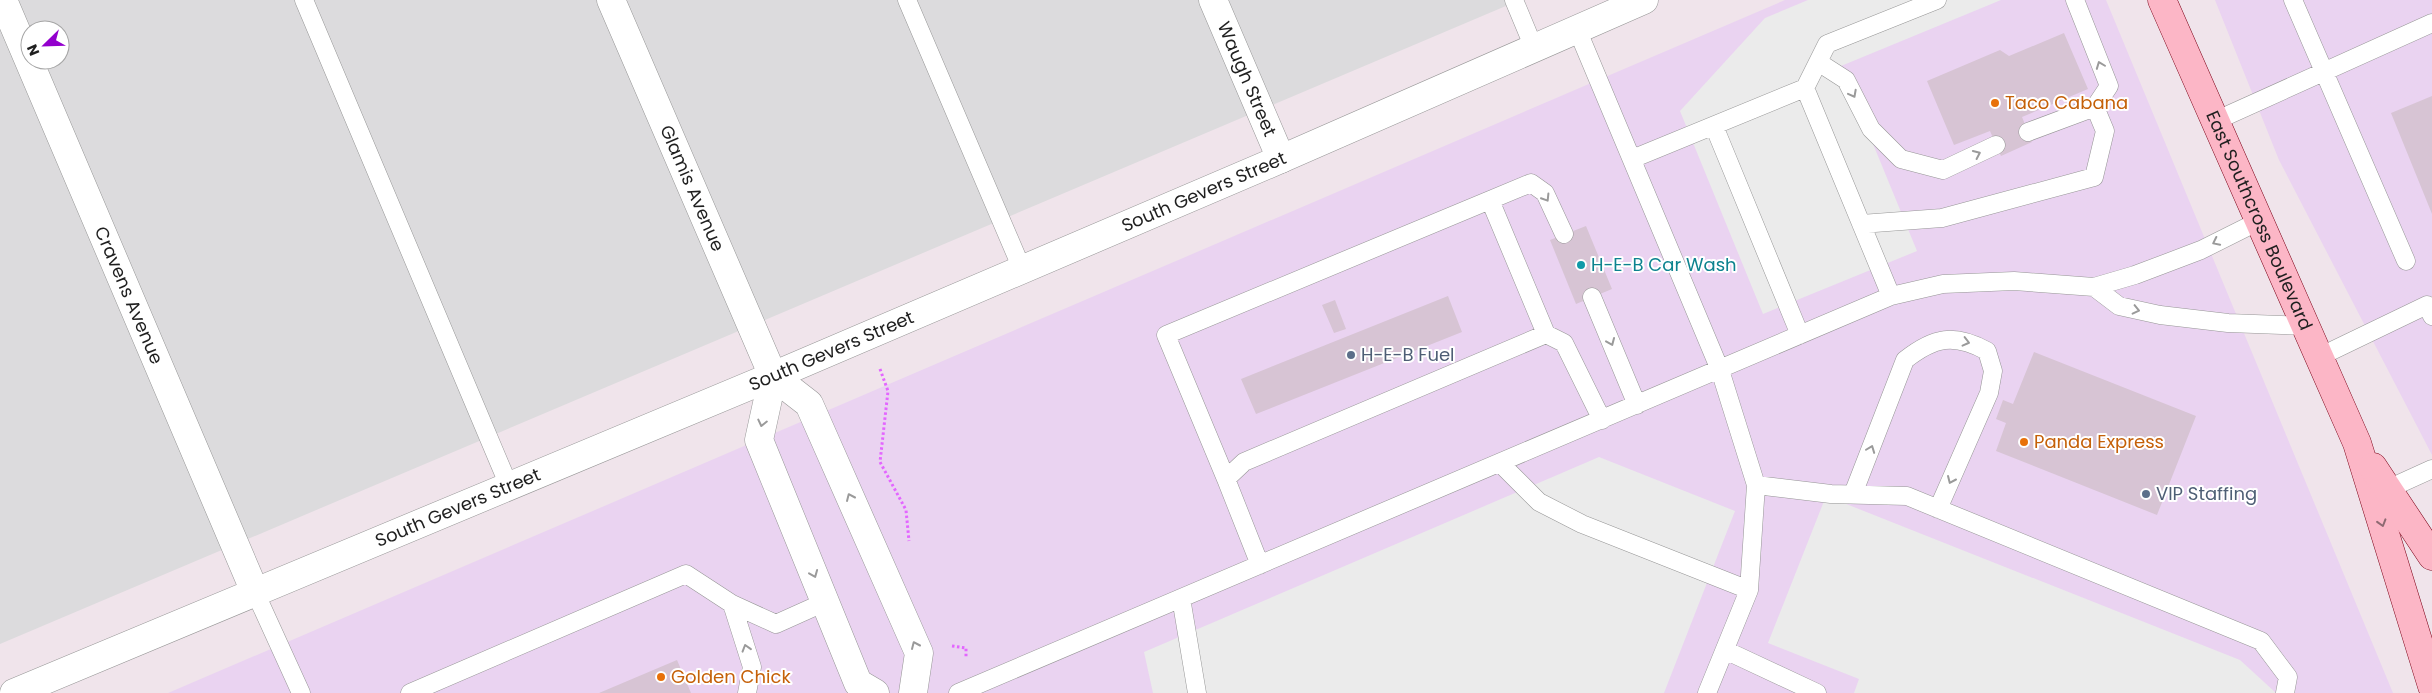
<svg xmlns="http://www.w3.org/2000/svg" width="2432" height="693" font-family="Poppins,sans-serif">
  <rect width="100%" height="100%" fill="#f0e4eb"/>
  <path fill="#dcdbdd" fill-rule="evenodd" d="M0,0H1520L0,644ZM30,30H60V60H30Z"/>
  <path fill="#ead3f1" d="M1785,0H2106L2393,693H168Z
    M2215,0H2432V455L2279,160Z"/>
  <path fill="#ebebeb" d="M1808,0H2001L1841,66L1917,251L1763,314L1680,111L1765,18Z
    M1599,457L1735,511L1664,693H1153L1144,652Z
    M1826,496L2240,660L2276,693H1854L1859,679L1768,643Z"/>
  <path fill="#d7c4d4" d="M2064,33L2088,89L2022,117L2032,142L2001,156L1990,131L1954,145L1927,81L2000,50L2009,56Z
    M2432,96V214L2391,113Z
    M1586,226L1612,289L1576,304L1550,240Z
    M1448,296L1462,332L1256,414L1241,379Z
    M1335,300L1346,329L1334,333L1322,305Z
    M2034,352L2196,416L2157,515L1996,451L2006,423L1996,419L2003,400L2013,404Z
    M677,660L691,693H599Z"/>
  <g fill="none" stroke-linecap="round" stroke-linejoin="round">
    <g stroke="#969696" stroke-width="19">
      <path id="service" d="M304,0L509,486
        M907,0L1022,269
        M1514,0L1534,48
        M2293,0L2406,261
        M1577,29L1720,370L1756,485L1749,590L1707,693
        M1818,62L1846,80L1871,129L1901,159L1943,170L1996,145
        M1805,88L1827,44L1937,0
        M2215,121L2432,23
        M1714,126L1800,335
        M2028,132L2095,107L2109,86L2075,0
        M1632,159L1805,88L1891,296
        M1490,200L1531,183L1545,193L1564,234
        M1861,224L1942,218L2094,177L2105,131L2095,107
        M2094,287L2119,306L2160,315L2228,323L2305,326
        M1592,297L1637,405
        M2319,357L2427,305L2432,316
        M1500,463L1539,502L1582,524L1749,590
        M1226,479L1166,335L1490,200L1546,334
        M1756,485L1831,494L1907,496L2261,641L2288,677L2285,693
        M2388,489L2432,469
        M1853,494L1905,360C1934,337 1954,333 1987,351L1993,371L1989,393L1938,509
        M1260,565L1226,479L1244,462L1546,334L1564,343L1602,420
        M255,592L301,693
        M1181,598L1197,693
        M732,604L752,667L747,693
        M1725,650L1817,693
        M410,693L686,574L732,604L776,624L825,602
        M958,693L1891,296L1943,284L2014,281L2094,287L2135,275L2201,250L2259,221"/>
    </g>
    <g stroke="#969696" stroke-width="29">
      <g id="minor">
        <path id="s1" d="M3,0L255,592"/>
        <path id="s2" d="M611,0L773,376L809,404L919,653L913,693"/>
        <path id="s3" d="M1213,0L1281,159"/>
        <path d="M773,376L759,440L858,683L875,693"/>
        <path id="s4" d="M14,693L773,376L1281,159L1644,0"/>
      </g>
    </g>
    <g stroke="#7b0016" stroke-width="29">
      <g id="secondary">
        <path id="s5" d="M2162,0L2357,443L2432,686"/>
        <path d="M2373,467L2432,556"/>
      </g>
    </g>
    <path stroke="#e366ff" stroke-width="3" stroke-dasharray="2.5 2.5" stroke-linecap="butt" d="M880,369L888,391L880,462L906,510L909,541
      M952,646L966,648V657"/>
    <use href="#service" stroke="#fff" stroke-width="18"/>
    <use href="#minor" stroke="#fff" stroke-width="28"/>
    <use href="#secondary" stroke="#fcb6c6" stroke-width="28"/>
  </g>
  <defs><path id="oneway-chevron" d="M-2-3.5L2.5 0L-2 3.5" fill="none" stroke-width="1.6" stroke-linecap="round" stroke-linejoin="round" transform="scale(1.25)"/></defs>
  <g stroke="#9a9a9a">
    <use href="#oneway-chevron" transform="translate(2100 65) rotate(-111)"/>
    <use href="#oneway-chevron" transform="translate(1853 94) rotate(62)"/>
    <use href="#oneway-chevron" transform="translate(1977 154) rotate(-25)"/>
    <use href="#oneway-chevron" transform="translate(1546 198) rotate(58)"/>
    <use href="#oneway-chevron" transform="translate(2216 242) rotate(154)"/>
    <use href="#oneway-chevron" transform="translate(2136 310) rotate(13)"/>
    <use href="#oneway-chevron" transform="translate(1611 342) rotate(67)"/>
    <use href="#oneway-chevron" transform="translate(1966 342) rotate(14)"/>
    <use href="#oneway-chevron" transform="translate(762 423) rotate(103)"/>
    <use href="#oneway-chevron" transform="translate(1871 449) rotate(-69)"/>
    <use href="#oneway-chevron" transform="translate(1951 480) rotate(114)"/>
    <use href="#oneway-chevron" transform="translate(850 497) rotate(-114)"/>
    <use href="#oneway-chevron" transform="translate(814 574) rotate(68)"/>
    <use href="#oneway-chevron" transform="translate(915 645) rotate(-114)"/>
    <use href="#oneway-chevron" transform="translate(746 648) rotate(-107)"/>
  </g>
  <use stroke="#8e6a72" href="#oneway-chevron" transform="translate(2382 523) rotate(73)"/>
  <g fill="#e8710a" stroke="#fff" stroke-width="2">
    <circle cx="1995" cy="103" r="5"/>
    <circle cx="2024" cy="442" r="5"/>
    <circle cx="661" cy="677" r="5"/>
  </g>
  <circle fill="#0f9aa8" stroke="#fff" stroke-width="2" cx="1581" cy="265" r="5"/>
  <g fill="#5c6f8a" stroke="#fff" stroke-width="2">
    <circle cx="1351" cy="355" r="5"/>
    <circle cx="2146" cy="494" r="5"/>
  </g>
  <g text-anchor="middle" stroke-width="4" stroke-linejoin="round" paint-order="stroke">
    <g font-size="18" fill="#1f1f1f" stroke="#fff">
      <text dy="6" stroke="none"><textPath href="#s3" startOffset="86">Waugh Street</textPath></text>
      <text dy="6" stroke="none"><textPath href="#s2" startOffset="205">Glamis Avenue</textPath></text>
      <text dy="6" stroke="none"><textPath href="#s4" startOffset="1291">South Gevers Street</textPath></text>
      <text dy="6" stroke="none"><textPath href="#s5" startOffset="241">East Southcross Boulevard</textPath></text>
      <text dy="6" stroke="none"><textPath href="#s1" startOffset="321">Cravens Avenue</textPath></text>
      <text dy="6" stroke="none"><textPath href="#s4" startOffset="886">South Gevers Street</textPath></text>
      <text dy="6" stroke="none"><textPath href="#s4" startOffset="481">South Gevers Street</textPath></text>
    </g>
    <g font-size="18" fill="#c56008" stroke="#fff" text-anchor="start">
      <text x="2005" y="109">Taco Cabana</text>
      <text x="2034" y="448">Panda Express</text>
      <text x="671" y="683">Golden Chick</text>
    </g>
    <g font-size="18" fill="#0d838f" stroke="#fff" text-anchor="start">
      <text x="1591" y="271">H-E-B Car Wash</text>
    </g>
    <g font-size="18" fill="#4e5e75" stroke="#fff" text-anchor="start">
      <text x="1361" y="361">H-E-B Fuel</text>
      <text x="2156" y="500">VIP Staffing</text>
    </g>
  </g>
  <g transform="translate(45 45) rotate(247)"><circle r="24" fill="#ffffff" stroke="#a5a5a5"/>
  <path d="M0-4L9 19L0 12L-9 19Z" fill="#9300cd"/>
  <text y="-8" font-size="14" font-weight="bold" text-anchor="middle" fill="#1f1f1f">N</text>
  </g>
</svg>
